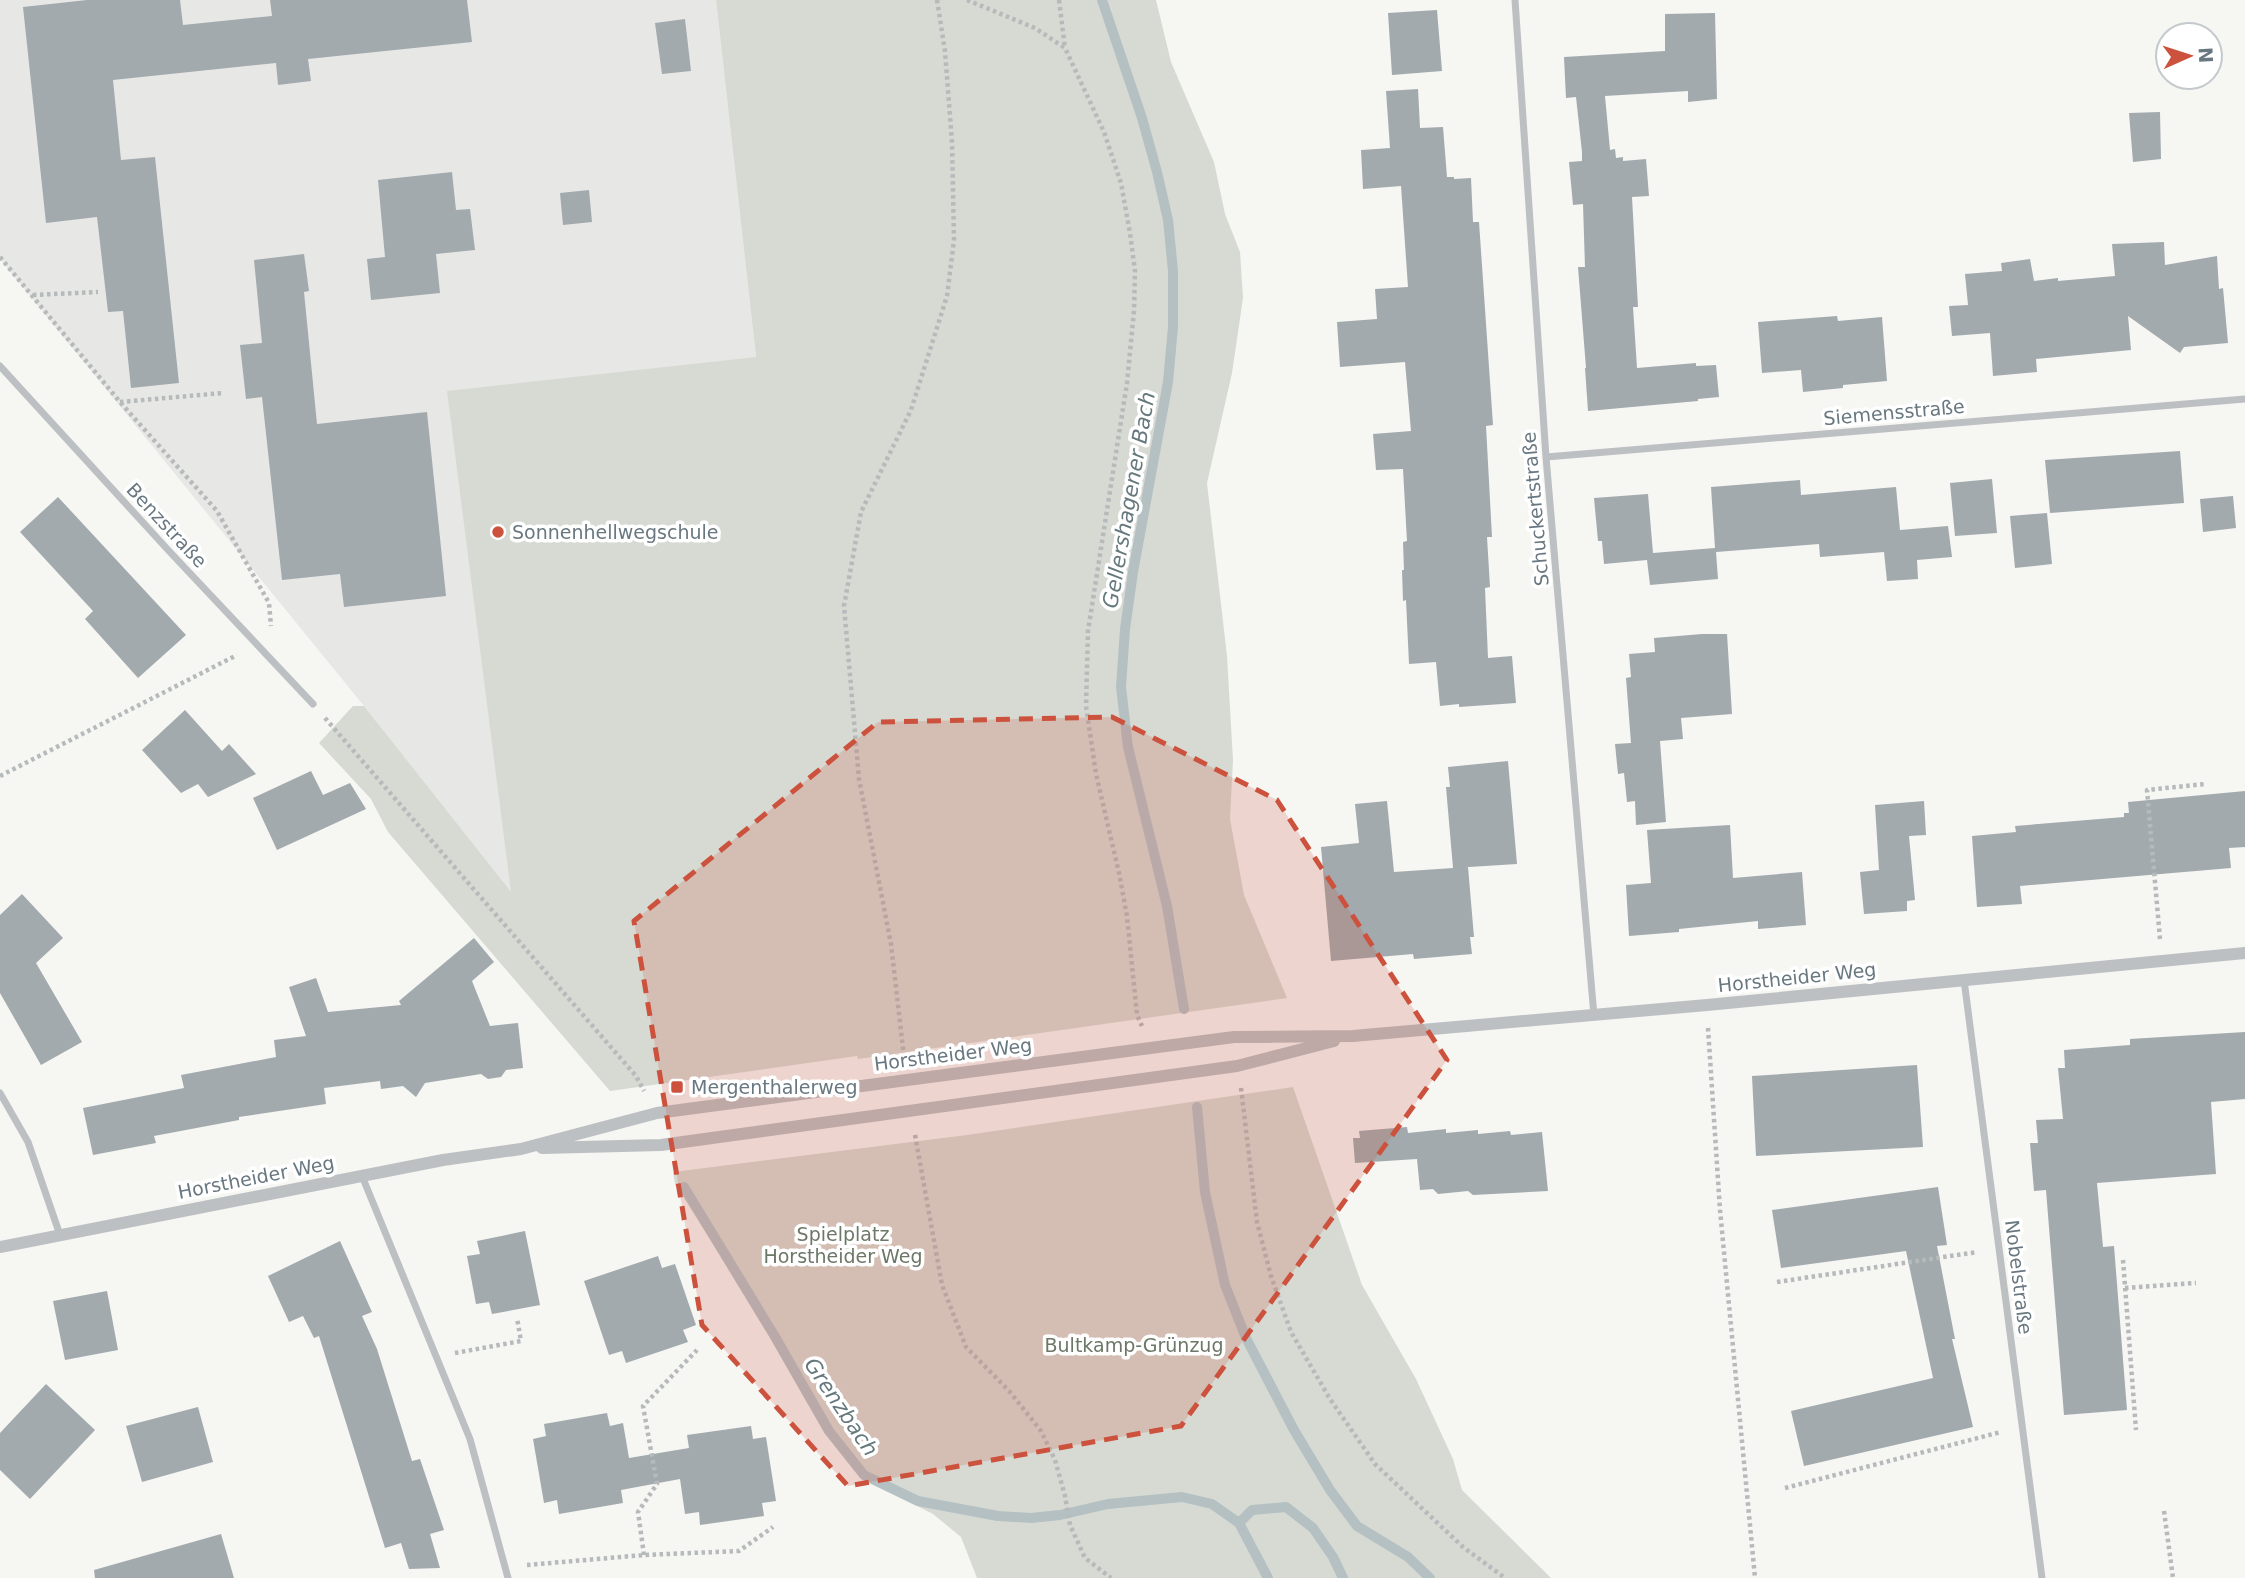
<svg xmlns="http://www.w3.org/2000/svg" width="2245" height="1578" font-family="'DejaVu Sans',sans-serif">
  <rect width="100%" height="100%" fill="#f6f6f3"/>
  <path fill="#e7e7e6" d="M0,0H716L756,358L511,893L364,706L0,259Z"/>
  <path fill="#d6dad3" d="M716,0H1156L1171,62L1214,162L1225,214L1240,252L1243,298L1232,373L1207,483L1227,656L1233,760L1230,819L1244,895L1287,998L858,1059L857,1056L610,1091L388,832L371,799L319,743L353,706H364L511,892L447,391L756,357Z
    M1293,1087L1362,1285L1416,1379L1453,1459L1462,1490L1551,1578H977L961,1537L933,1514L863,1479L825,1433L770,1334L675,1184L673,1172L967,1135Z"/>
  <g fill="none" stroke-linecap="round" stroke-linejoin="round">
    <path stroke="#b5c0c3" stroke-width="10" d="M1102,0L1142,118L1157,172L1168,220L1173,271V327L1168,382L1133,572L1125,629L1121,687L1128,747L1167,906L1184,1009
      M1197,1107L1205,1192L1225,1285L1246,1338L1294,1430L1330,1490L1357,1526L1408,1557L1430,1578
      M684,1187L774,1335L829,1431L864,1475L918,1501L998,1516L1031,1518L1060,1515L1108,1504L1182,1497L1212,1504L1239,1523L1268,1578
      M1239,1523L1252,1510L1286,1507L1313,1528L1333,1557L1343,1578"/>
  </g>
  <path fill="#a2aaae" d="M87,0H180L183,25L272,16L270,0H467L472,42L308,59L311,81L278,85L276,63L113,80L121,160L155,157L179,383L131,388L123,311L108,312L97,217L46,223L23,7Z
    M1437,10L1442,71L1392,75L1388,13Z
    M1715,13L1717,99L1688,102V91L1605,96L1610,150L1615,149L1616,158L1623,157V161L1646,159L1649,196L1632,197L1638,307H1633L1637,368L1696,363V366L1716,365L1719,397L1698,399V401L1588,411L1585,368H1586L1578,267H1585L1583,204L1573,205L1569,162L1582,161V152L1576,97L1566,98L1564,57L1665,51V14Z
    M685,19L691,71L662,74L655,23Z
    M1418,89L1420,128L1443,127L1447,177H1454V179L1471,178L1473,222H1479L1493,425L1486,426L1492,537H1487L1490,587L1485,588L1488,658L1512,656L1516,703L1459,707V704L1440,706L1436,662L1409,664L1406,600L1403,601L1402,570H1404L1403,542L1407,541L1403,469L1376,470L1373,434L1411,431L1405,362L1340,367L1337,322L1377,319L1375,289L1408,287L1401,186L1363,189L1361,150L1390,148L1386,91Z
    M2160,112L2161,159L2133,162L2129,113Z
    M452,172L456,210L470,209L475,250L436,254L440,293L371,300L367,259L385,257L378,180Z
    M589,190L592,222L563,225L560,193Z
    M2164,242L2165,265L2217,256L2219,289L2223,288L2228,343L2184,347L2180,353L2128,316L2131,350L2036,359L2037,372L1993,376L1990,333L1952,336L1949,306L1968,305L1965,274L2002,271L2001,263L2030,259L2034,281L2058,278V281L2115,276L2112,244Z
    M304,254L309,291L304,292L317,424L427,412L446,596L344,607L340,574L282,580L262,397L246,399L240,345L262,343L254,260Z
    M1837,316L1838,321L1882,317L1887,381L1843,385V388L1803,392L1801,370L1762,373L1758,322Z
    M2180,451L2184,503L2050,513L2045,460Z
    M1992,479L1997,533L1955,536L1950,483Z
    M1800,480L1801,495L1896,487L1900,530L1948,526L1952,557L1917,560L1918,579L1887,581L1884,552L1820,557L1819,544L1716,552L1718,579L1650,585L1647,560L1604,564L1602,541H1598L1594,498L1648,494L1653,553L1715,548L1711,487Z
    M2233,496L2236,528L2203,532L2200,499Z
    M58,497L186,635L138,678L85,619L93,611L20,532Z
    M2047,513L2052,564L2015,568L2010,516Z
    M1702,634H1727L1732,714L1681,718L1683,739L1660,741L1666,822L1636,825L1635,801L1627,802L1624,773L1618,774L1615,744L1631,743L1626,678L1631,677L1629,654L1655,652L1654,638Z
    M185,710L222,751L229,744L256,774L208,797L198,784L181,793L142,750Z
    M1508,761L1517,864L1453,868L1446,787H1450L1448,767Z
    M311,771L323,795L350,783L366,809L277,850L253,798Z
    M2245,791V847L2229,848L2231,868L2020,886L2022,904L1977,907L1972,836L2016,832L2015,826L2124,817V813H2129L2128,802Z
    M1387,801L1394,872L1468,867L1474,937H1470L1472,954L1414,959L1413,954L1331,961L1321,847L1359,843L1355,804Z
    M1924,801L1926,835L1909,836L1915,900L1907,901V911L1864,914L1860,872L1879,870L1875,805Z
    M1730,825L1733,878L1802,872L1806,925L1758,929V921L1679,929V932L1629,936L1626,885L1651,883L1647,830Z
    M22,894L63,938L36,963L82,1042L41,1065L0,993V915Z
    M474,938L494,962L472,981L490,1026L518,1023L523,1068L506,1070L501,1077L488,1079L481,1074L425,1083L416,1097L403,1086L381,1089L380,1081L324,1088L326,1104L239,1117V1120L154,1136L156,1143L93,1155L83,1108L184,1088L181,1075L276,1057L274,1040L306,1036L289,987L316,978L328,1012L401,1005L399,1001Z
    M2245,1032V1099L2211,1102L2216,1174L2097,1183L2103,1247L2114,1246L2127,1410L2064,1415L2046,1190L2034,1191L2030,1143H2038L2036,1120L2063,1119L2058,1068H2065L2064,1050L2130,1045V1039Z
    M1917,1065L1923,1147L1756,1156L1752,1076Z
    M1407,1127L1408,1133L1446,1129V1133L1478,1130V1134L1510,1131L1511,1135L1542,1132L1548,1191L1473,1195L1468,1191L1438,1194L1433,1189L1420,1190L1417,1159L1355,1163L1353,1138H1360L1359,1131Z
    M1938,1187L1947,1245L1937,1246L1955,1339H1952L1973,1427L1804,1466L1791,1411L1933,1378L1906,1251L1781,1268L1772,1210Z
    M525,1231L540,1305L492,1314L489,1302L476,1304L467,1256L480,1254L477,1241Z
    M340,1241L372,1312L362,1316L377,1349L412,1461L420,1459L444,1530L430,1534L440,1568L409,1569L401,1543L385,1548L319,1336L314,1338L303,1316L289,1322L268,1276Z
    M658,1256L662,1268L675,1264L696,1325L683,1330L688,1342L626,1363L622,1351L609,1355L584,1281Z
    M107,1291L118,1350L65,1360L53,1301Z
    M46,1384L95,1430L30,1499L0,1470V1433Z
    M198,1407L213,1462L142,1482L126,1426Z
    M607,1413L610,1426L623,1423L629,1458L689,1448L687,1435L751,1426L753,1439L766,1437L776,1501L762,1503L764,1516L700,1525L699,1512L685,1514L680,1479L621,1490L623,1503L559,1514L557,1500L544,1503L533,1439L546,1436L544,1424Z
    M221,1534L234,1578H95L94,1570Z"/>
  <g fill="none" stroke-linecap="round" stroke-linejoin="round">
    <path stroke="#b6babb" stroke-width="4.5" stroke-dasharray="3.5 3.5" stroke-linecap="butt" d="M967,0L1035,28L1065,48L1104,132L1121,183L1130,233L1135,271L1134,311L1127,383L1088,631L1086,706L1096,774L1119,873L1127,916L1137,1015L1142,1026
      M1059,0L1065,48
      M0,257L120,402L217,511L269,603L271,626
      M33,295L98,292
      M120,402L223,393
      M325,718L636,1076L644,1091
      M0,776L237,655
      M2160,939L2147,790L2205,784
      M1708,1028L1720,1210L1755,1578
      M904,1057L891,944L859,779L844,606L861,512L911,410L947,296L954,240L952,142L945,51L937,0
      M1241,1088L1257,1222L1271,1276L1291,1332L1330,1399L1375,1464L1463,1547L1505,1578
      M915,1135L942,1285L966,1347L1010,1392L1041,1431L1055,1460L1065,1496L1070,1525L1085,1558L1111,1578
      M2123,1260L2136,1430
      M1777,1282L1977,1252
      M2125,1288L2196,1283
      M455,1353L521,1341L517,1318
      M1785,1488L2001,1432
      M2164,1511L2173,1578
      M644,1555L638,1512L657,1484L643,1406L697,1350
      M527,1565L644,1555L739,1551L773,1527"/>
    <path stroke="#bcc0c2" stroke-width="7" d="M1515,0L1546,457L1594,1016
      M0,366L169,551L313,704
      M1546,457L2245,399
      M1964,980L2042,1578
      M0,1093L28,1142L60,1235
      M362,1176L470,1439L508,1578"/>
    <path stroke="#bcc0c2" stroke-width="12" d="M542,1148L661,1145L1237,1066L1334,1041
      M0,1247L443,1160L521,1149L657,1113L907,1080L1234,1037L1353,1036L1707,1005L2245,953"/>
  </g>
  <path fill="#cc523d" fill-opacity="0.2" stroke="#cc523d" stroke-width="5" stroke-dasharray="14 9" stroke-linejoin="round" d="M1112,717L1277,800L1447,1060L1181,1426L848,1486L702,1325L634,921L878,722Z"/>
  <g fill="#cc523d" stroke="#fff" stroke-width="2.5">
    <circle cx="498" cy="532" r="7"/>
    <rect x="670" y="1080" width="14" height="14" rx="3.5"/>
  </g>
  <g text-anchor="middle" stroke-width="7" stroke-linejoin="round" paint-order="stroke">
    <g font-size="19" fill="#697880" stroke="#fff">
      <text transform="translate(1894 412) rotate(-5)" y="7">Siemensstraße</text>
      <text transform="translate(1535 509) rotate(-95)" y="7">Schuckertstraße</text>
      <text transform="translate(167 525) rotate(47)" y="7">Benzstraße</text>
      <text transform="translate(1797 977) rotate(-6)" y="7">Horstheider Weg</text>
      <text transform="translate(953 1054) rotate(-7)" y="7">Horstheider Weg</text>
      <text transform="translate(256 1177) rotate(-11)" y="7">Horstheider Weg</text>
      <text transform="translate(2019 1277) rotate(83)" y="7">Nobelstraße</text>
    </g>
    <g font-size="19" fill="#697880" stroke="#fff" text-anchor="start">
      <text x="512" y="539">Sonnenhellwegschule</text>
      <text x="691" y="1094">Mergenthalerweg</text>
    </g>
    <g font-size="19" fill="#6c7867" stroke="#fff">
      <text x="843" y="1241">Spielplatz<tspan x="843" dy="22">Horstheider Weg</tspan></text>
      <text x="1134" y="1352">Bultkamp-Grünzug</text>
    </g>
    <g font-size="21" font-style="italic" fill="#65787c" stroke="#fff">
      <text transform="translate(1129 500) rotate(-80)" y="7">Gellershagener Bach</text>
      <text transform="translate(841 1407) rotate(56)" y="7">Grenzbach</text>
    </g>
  </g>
  <g transform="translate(2189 56) rotate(87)"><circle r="33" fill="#ffffff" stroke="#c3c9cc" stroke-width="2"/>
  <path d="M0-5L12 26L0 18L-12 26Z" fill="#cc523d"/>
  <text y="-10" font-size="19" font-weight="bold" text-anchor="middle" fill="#697880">N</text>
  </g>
</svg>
